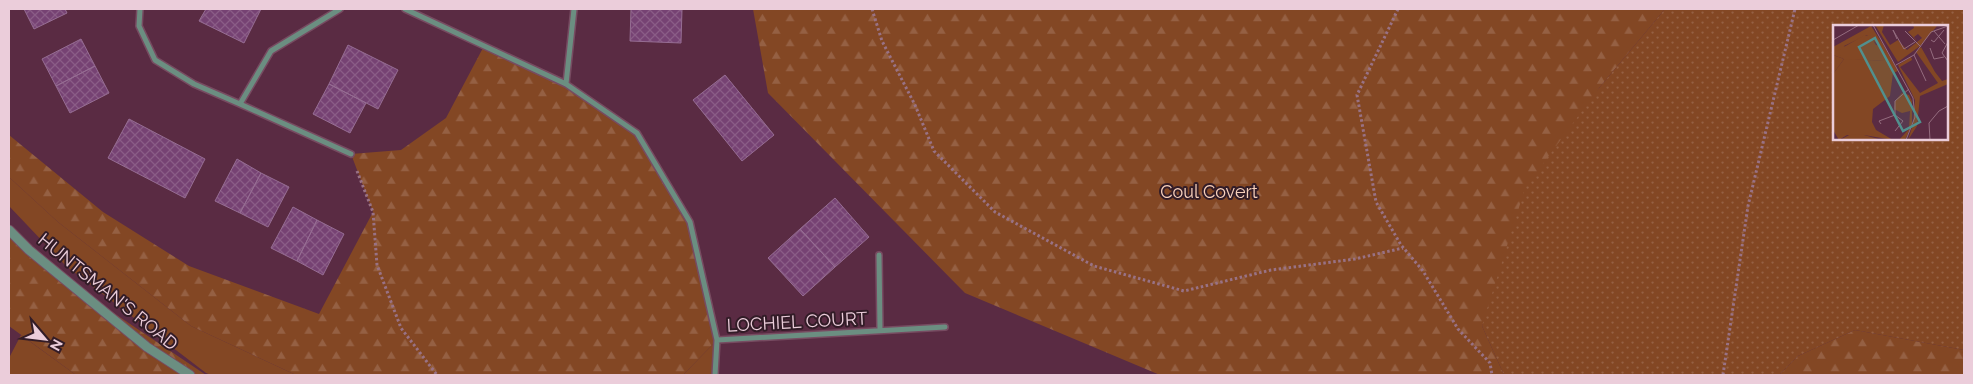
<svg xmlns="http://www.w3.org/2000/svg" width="1973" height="384" font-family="Raleway,sans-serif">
  <defs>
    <pattern id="forest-firs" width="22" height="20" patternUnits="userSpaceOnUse" patternTransform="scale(1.25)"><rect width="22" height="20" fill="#834724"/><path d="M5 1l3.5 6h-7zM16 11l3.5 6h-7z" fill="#956043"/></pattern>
    <pattern id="park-dots" width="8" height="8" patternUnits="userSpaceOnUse" patternTransform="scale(1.25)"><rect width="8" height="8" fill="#834724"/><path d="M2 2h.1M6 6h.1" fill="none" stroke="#956043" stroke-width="1.8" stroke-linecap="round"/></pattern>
    <pattern id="building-cross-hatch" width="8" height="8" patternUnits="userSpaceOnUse" patternTransform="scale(1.25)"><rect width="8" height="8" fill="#764273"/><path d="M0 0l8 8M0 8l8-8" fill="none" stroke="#8a5c86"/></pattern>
  </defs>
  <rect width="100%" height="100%" fill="#5a2b43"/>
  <path fill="#834724" d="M9,177L58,222L191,326L296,375H211L206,373L66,266L9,206Z
    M21,335L76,375H9V358Z
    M717,340L715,375H683Z"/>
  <path fill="url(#forest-firs)" d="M753,9H1665L1599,88L1482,326L1504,375H1160L965,293L768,93Z
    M484,46L566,84L637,133L690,222L717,340L683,375H296L191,326L58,222L9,177V135L103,212L189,266L319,314L373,212L351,154L401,150L446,118Z
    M9,230L72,285L206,375H76L9,326Z
    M1855,330L1964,350V375H1779L1798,356Z"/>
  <path fill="url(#park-dots)" fill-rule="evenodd" d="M1665,9H1964V350L1855,330L1798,356L1779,375H1504L1482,326L1525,188L1599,88ZM1834,26H1947V139H1834Z"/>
  <path fill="url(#building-cross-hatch)" stroke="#966d93" d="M24,9H65L67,13L34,29Z
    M206,9H261L244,43L199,21Z
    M631,9H682L681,43L630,41Z
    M81,39L95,66L56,86L42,59Z
    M348,45L398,70L378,109L329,84Z
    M95,66L109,93L70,113L56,86Z
    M725,75L774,135L742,161L693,100Z
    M329,84L366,103L350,133L313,114Z
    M129,119L205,159L185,198L108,158Z
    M237,159L261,173L240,213L215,201Z
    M261,173L289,187L268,227L240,213Z
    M835,198L869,237L835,267L800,229Z
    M293,207L317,220L297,261L271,248Z
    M317,220L344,234L323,275L297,261Z
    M800,229L835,267L803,296L768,258Z"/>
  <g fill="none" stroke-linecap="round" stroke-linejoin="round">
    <g stroke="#774b61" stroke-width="8">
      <path id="minor" d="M140,9L139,26L155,60L194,84L240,104L271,51L340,9
        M405,9L566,84L637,133L690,222L717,340L715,375
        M566,84L574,9
        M240,104L351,154
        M879,255L880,330
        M717,340L945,327"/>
    </g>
    <g stroke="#774b61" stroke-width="11">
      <path id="tertiary" d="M9,230L29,250L147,347L190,375"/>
    </g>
    <path stroke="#997285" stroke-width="3" stroke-dasharray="2.5 2.5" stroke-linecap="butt" d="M872,9L882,41L915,105L934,151L995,212L1094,266L1184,291L1271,270L1355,259L1403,248
      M1398,9L1357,95L1376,202L1401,245L1423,271L1458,329L1490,363L1492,375
      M357,171L373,212L377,265L401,328L437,375
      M1723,375L1748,206L1795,9"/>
    <use href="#minor" stroke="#6b8e81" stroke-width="5"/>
    <use href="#tertiary" stroke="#6b8e81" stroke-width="9"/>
  </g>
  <g text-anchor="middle" stroke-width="4" stroke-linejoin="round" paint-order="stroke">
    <g font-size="18" fill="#f8d1bc" stroke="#321c27">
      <text x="1209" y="198">Coul Covert</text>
    </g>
    <g font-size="18" fill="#ebcdda" stroke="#321c27">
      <text transform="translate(108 292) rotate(39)" y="6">HUNTSMAN'S ROAD</text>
      <text transform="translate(797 322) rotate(-3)" y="6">LOCHIEL COURT</text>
    </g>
  </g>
  <g transform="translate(1833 25)">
    <rect width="115" height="115" fill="#5a2b43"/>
    <path d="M42,0H51L49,7L57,20L65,15L74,25L89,13L85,9L81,12L84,16L75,7L81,3L80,0L104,1L87,21L65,37ZM38,1L51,21L49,23L34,10L11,21L22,34L51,36L50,27L53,25L65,46L60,48L57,71L40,84L39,97L43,105L60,115L31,110H14L6,115L0,105V49L11,34L0,30V22ZM88,22L102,47L109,56L115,54V59L87,71L84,101L75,115L80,99L82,75L65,40L78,32L79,35L67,42L87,68L105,58L83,27ZM69,68L76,70L79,76V99L72,115H66L76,104L77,86L69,88L61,84L62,76Z" fill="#834724"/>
    <path d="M37,10L43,20L51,21L53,25L51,36L11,34L0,49V30L11,34L2,27L30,11ZM18,109L31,110L49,115H7Z" fill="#834724"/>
    <path fill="none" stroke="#946c7f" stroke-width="1" d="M40,0L80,73L82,92L73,115M72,6L88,22M101,6L112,19M64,14L60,5L71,24L82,17M0,15L26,0M98,15L101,17L111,5M115,17L109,28L115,36M97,23L101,34L111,32M81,30L93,56M63,40L81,30L98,7L115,1M62,90V76L76,64M62,90L70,96L62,106M48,99L46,96L62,90M97,115L96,98L106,86L115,81"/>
    <path fill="#51908e" fill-opacity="0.15" stroke="#51908e" stroke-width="2.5" d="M42,13L87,97L70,106L26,22Z"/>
    <rect width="115" height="115" fill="none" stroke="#ebcdda" stroke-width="2.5"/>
  </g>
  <rect width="1973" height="384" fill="none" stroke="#ebcdda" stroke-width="20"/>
  <g transform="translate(45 339) rotate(118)" stroke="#321c27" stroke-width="4" paint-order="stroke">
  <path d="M0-4L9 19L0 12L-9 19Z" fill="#ebcdda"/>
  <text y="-8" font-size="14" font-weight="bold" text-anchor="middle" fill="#ebcdda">N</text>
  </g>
</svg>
